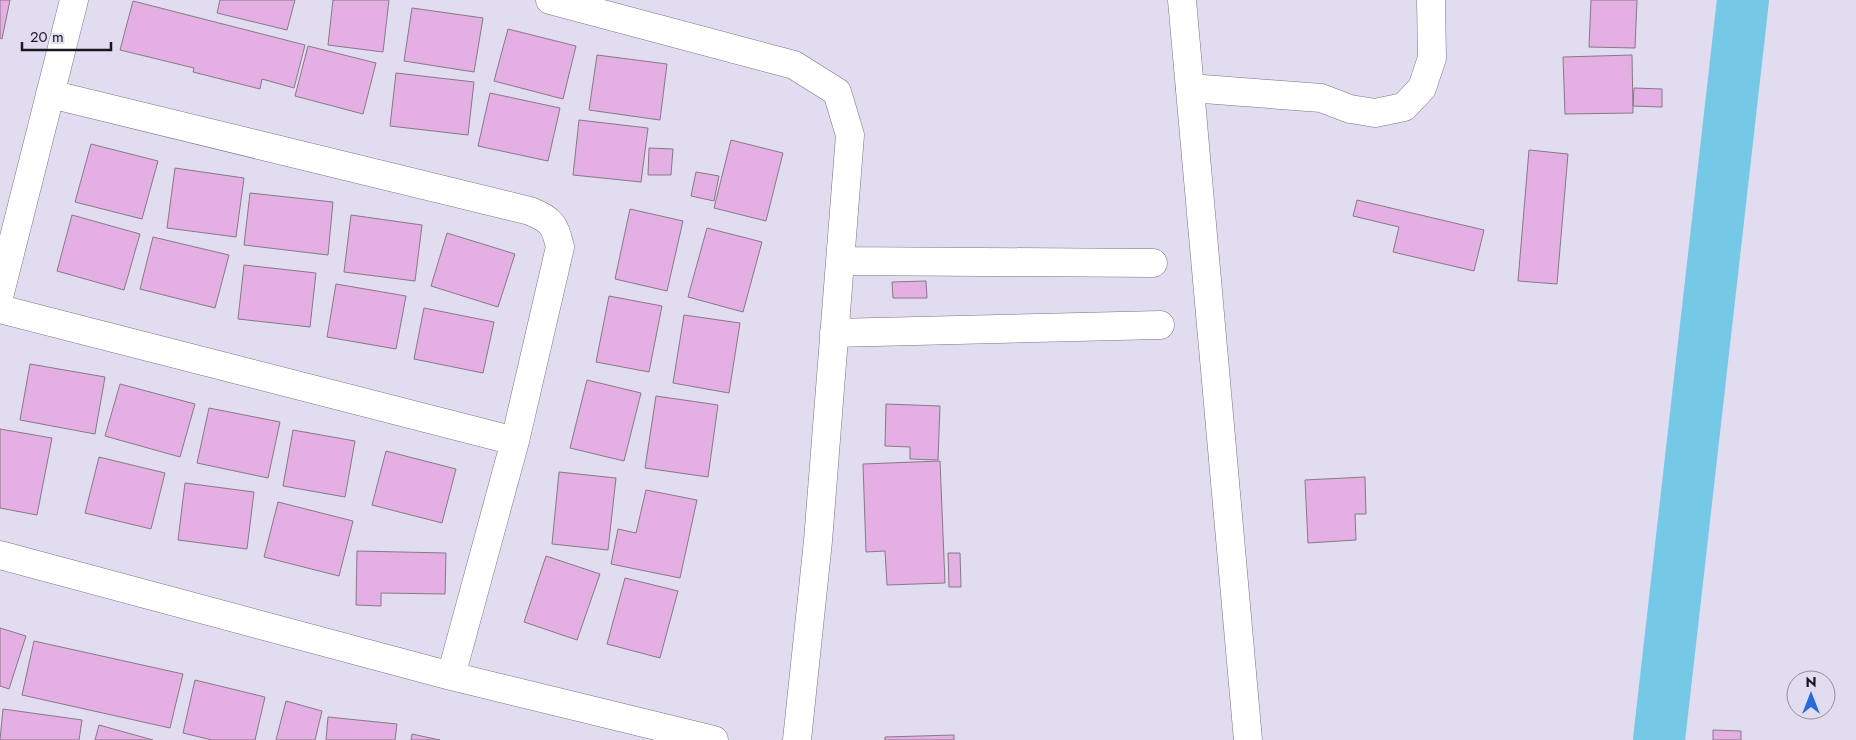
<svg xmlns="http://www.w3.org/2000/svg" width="1856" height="740" font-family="Jost,sans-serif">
  <rect width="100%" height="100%" fill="#e2dcf1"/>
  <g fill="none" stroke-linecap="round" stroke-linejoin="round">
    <path stroke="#75c9e7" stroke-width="52" d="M1659,740L1743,0"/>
  </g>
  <path fill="#e4afe3" stroke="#887887" d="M0,0H10L2,39L0,38Z
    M220,0H295L287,30L217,13Z
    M333,0H389L383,52L328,45Z
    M1591,0H1637L1635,48L1589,47Z
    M133,1L305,45L294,88L262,79L260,89L193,72L194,68L120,50Z
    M412,8L483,18L474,72L404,61Z
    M508,29L576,46L563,99L494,81Z
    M308,46L376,63L363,114L295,96Z
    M597,55L667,64L660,120L589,110Z
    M1632,55L1633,113L1565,114L1563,57Z
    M396,73L474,82L468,135L390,126Z
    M1634,88L1662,89V107L1633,106Z
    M490,93L560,108L548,161L478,146Z
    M579,120L648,128L641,182L573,175Z
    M731,140L783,153L766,221L714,208Z
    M91,144L158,161L142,219L75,202Z
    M649,148L673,149L671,175H648Z
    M1529,150L1568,154L1557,284L1518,281Z
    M175,168L244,178L236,237L167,228Z
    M696,172L719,176L714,201L691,196Z
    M250,193L333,202L328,255L244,245Z
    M1357,200L1484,230L1474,271L1393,252L1399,227L1353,216Z
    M630,209L683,221L667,291L615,279Z
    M72,215L140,234L124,290L57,271Z
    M351,215L422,225L415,281L344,272Z
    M707,228L762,242L743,312L688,297Z
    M447,233L515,254L498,307L431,286Z
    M153,237L229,255L215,308L140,289Z
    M244,265L316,273L310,327L238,319Z
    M926,281L927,298H893L892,282Z
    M336,284L406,296L396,349L327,337Z
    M609,296L662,306L649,372L596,362Z
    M424,308L494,322L483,373L414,359Z
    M684,315L740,323L729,393L673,383Z
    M30,364L105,377L95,434L20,420Z
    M587,380L641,393L624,461L570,448Z
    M120,384L195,404L180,457L105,436Z
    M656,396L718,405L708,477L645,468Z
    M886,404L940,406L938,460L910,459V447L885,446Z
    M209,408L280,422L268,478L197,463Z
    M0,429L52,438L37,515L0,508Z
    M293,430L355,441L345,497L283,486Z
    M386,451L456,469L442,523L372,505Z
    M99,457L165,473L151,529L85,513Z
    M940,461L945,583L887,585L885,551L866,552L863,464Z
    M559,472L616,478L608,550L552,544Z
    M1365,477L1366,514H1355L1356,540L1308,543L1305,480Z
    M185,483L254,492L247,549L178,540Z
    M646,490L697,500L680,578L611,564L618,529L636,533Z
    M278,502L353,521L339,576L264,557Z
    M357,551L446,553L445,594L381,593V606L356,605Z
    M948,553H960L961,587H949Z
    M546,556L600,574L577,640L524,622Z
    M625,578L678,591L660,658L607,644Z
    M0,628L26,636L9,689L0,686Z
    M34,641L183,674L170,728L22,695Z
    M195,680L265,697L255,740H212L183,733Z
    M286,701L322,711L315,740H276Z
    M3,709L82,720L79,740H0Z
    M328,717L397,724L395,740H326Z
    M99,725L153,740H95Z
    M1713,730L1741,731V740H1713Z
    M412,734L440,740H411Z
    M954,735V740H885V737Z"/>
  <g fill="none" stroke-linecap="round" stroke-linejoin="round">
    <g stroke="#787385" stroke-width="29">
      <path id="minor" d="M550,0L794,65L837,92L850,135L818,541L797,740
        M1190,88L1321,98L1350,109L1375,113L1404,107L1422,88L1432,58L1431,0
        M50,94L530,211C552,220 555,225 560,247L515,441L451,676
        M840,261L1153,263
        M0,293L74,0
        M0,309L515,441
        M834,333L1160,325
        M0,555L451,676L714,740"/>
    </g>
    <g stroke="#787385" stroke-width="29">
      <path id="major" d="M1182,0L1248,740"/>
    </g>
    <use href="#minor" stroke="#fff" stroke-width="28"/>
    <use href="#major" stroke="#fff" stroke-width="28"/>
  </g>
  <g transform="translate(1811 695)"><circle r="24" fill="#e2dcf1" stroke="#928e9d"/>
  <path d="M0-4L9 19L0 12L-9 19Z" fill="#286bd8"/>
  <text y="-8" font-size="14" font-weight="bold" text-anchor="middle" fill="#1a181f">N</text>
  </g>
  <path d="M22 42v8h89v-8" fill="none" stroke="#1a181f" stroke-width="2.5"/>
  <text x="30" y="42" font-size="15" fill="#1a181f" stroke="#e2dcf1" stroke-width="4" paint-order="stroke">20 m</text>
</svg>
